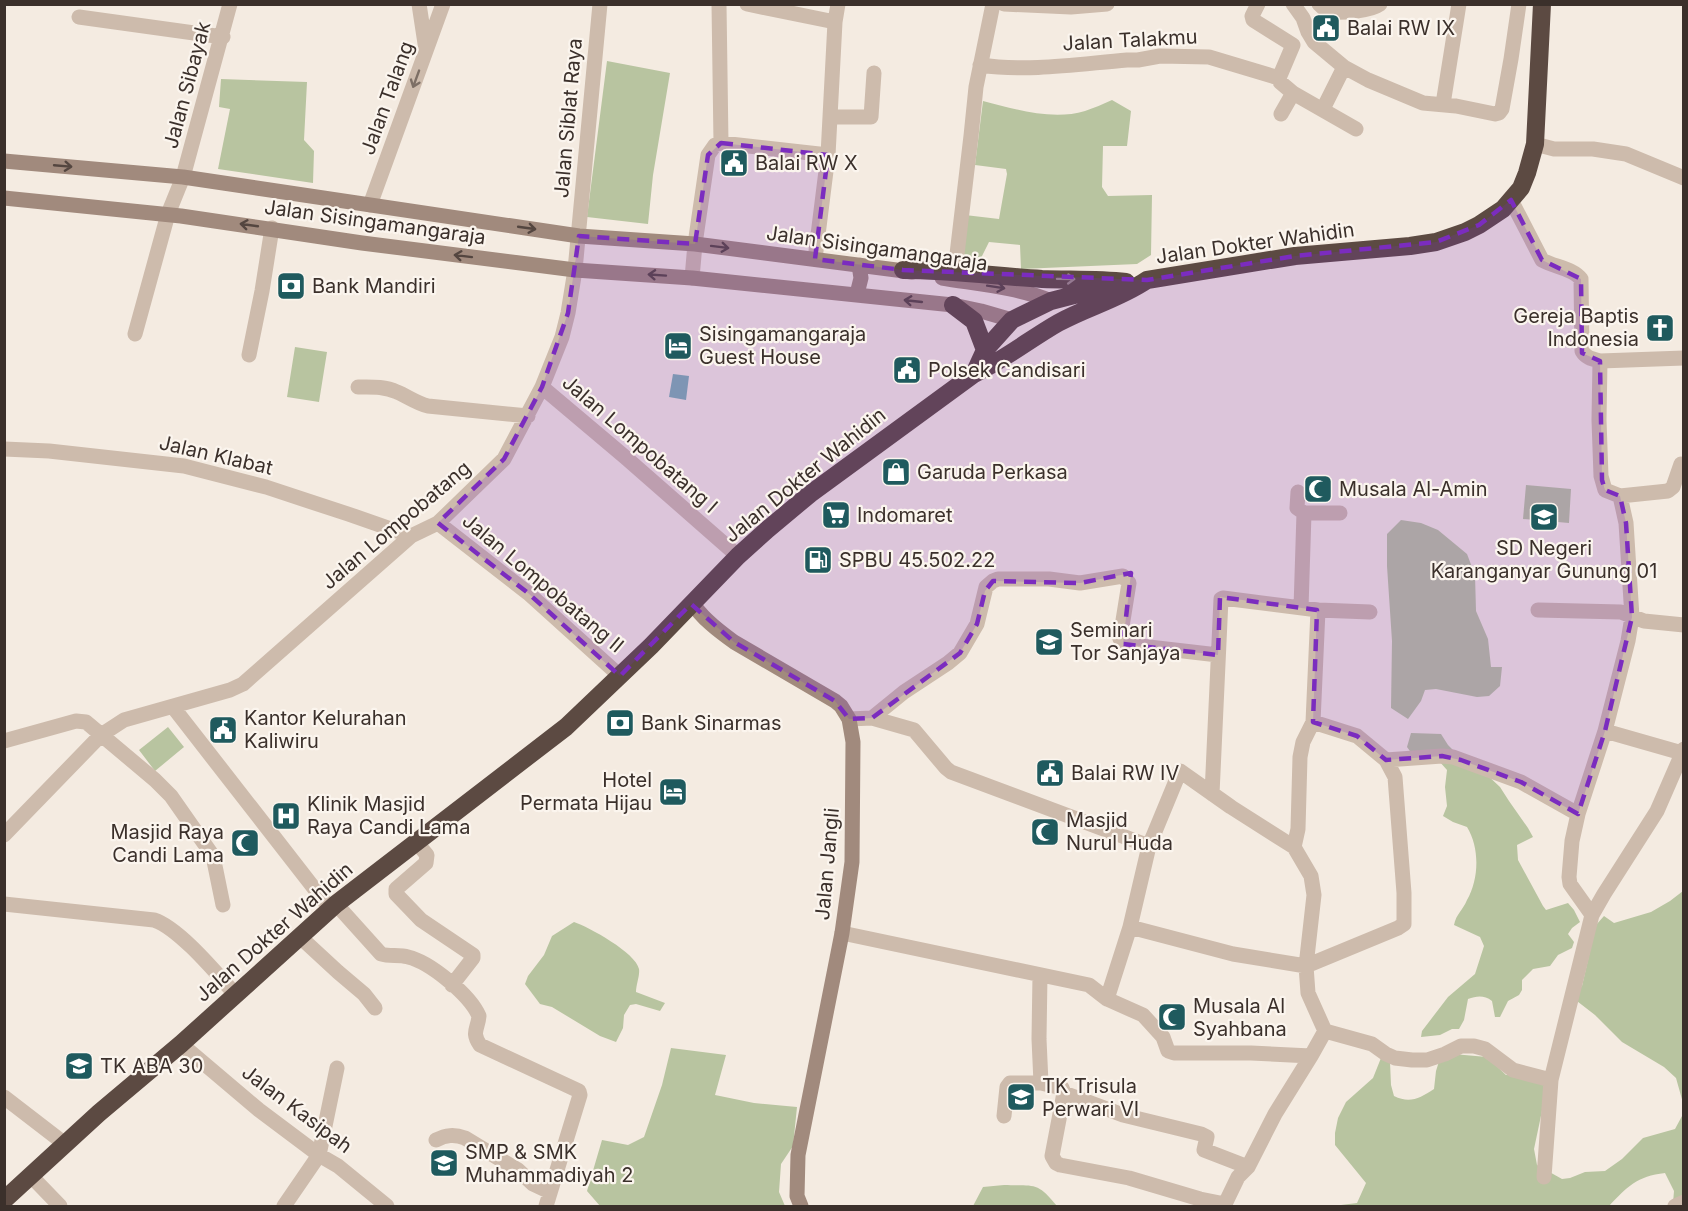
<svg xmlns="http://www.w3.org/2000/svg" width="1688" height="1211" font-family="Inter,sans-serif">
  <rect width="100%" height="100%" fill="#f4ebe1"/>
  <path fill="#b8c4a0" d="M607,61L670,73L653,175L648,224L587,217Z
    M221,79L307,82L304,140L314,151L313,183L218,169L230,109L219,107Z
    M1112,100L1131,111L1127,146H1103L1102,187L1108,196L1152,195L1151,255L1137,264L1021,269L1020,245L989,242L977,266L959,263L965,215L999,219L1007,174L1006,169L975,165L983,101C1015,109 1052,121 1085,111C1094,108 1103,104 1112,100Z
    M295,347L327,352L319,402L287,397Z
    M1526,485L1571,489L1569,523L1523,519Z
    M1401,520L1421,523L1438,530L1467,554L1475,575L1476,611L1488,639L1491,667H1502L1500,686L1489,696L1477,697L1436,689L1425,690L1421,701L1408,719L1391,708L1392,641L1387,566V534Z
    M168,727L184,747L155,771L139,750Z
    M1411,733L1441,734L1448,745L1463,760L1484,772L1500,787L1509,801L1528,828L1533,837L1517,845L1518,860L1543,906L1546,910L1568,903L1574,910L1580,922L1572,928L1568,934L1574,942L1572,948L1558,955L1550,966L1533,969L1522,980V990L1519,995L1508,1001L1500,1017H1495L1492,1001C1484,995 1477,996 1468,999L1464,1020L1459,1029H1452L1440,1035L1421,1037L1422,1031L1448,997L1475,974L1484,946L1480,937L1454,925C1456,914 1463,910 1467,900C1479,879 1480,848 1467,827L1453,822L1443,816L1447,806L1445,787L1447,770L1439,761L1415,758L1407,747Z
    M1683,891V1206H1666L1673,1203L1674,1191L1665,1173C1637,1176 1627,1187 1609,1206H1333L1357,1203L1366,1183L1335,1145V1133L1338,1118L1346,1102L1373,1078L1381,1058L1390,1062L1391,1085L1394,1096C1410,1104 1420,1098 1434,1089L1436,1071L1441,1055L1453,1054L1487,1057L1506,1075L1531,1076L1542,1079L1546,1092L1534,1149L1537,1165L1562,1179L1570,1178L1585,1172L1605,1171L1622,1159L1643,1138L1675,1129L1682,1116L1683,1103L1676,1078L1664,1067L1622,1042L1595,1015L1573,998L1582,986L1596,925L1604,916L1614,923L1651,912L1670,901Z
    M574,922C589,927 636,953 639,969C640,975 636,985 636,992L665,1003L660,1011L636,1004L630,1005L624,1015L623,1028L616,1042L600,1036L552,1007L540,1004L525,984L528,976L544,955L552,936Z
    M671,1048L726,1055L715,1095L754,1103L797,1107L793,1146L781,1164L779,1192L785,1206H600L587,1191L602,1140L628,1145L644,1137L662,1085Z
    M1004,1185C1034,1186 1037,1181 1057,1206H973L983,1187Z"/>
  <path fill="#7fb0b2" d="M673,374L689,376L686,400L669,397Z"/>
  <g fill="none" stroke-linecap="round" stroke-linejoin="round">
    <path stroke="#cdbbac" stroke-width="15" d="M419,4L426,50
      M719,4L721,143
      M747,4L835,22
      M1004,4L1071,7L1107,4
      M1258,4L1252,16L1253,20L1293,45L1279,78L1280,82L1293,93L1356,129
      M1293,4L1303,18L1308,32L1314,42L1344,67L1368,80L1423,103L1456,106L1495,114L1499,113L1502,109L1511,59L1519,4
      M1319,4C1323,8 1326,11 1332,12C1344,13 1370,11 1380,4
      M79,17L223,37
      M980,65C1029,72 1078,64 1127,60H1138L1160,56L1209,57L1279,78
      M1443,104L1459,4
      M1323,109L1344,67
      M1281,114L1293,93
      M830,117H871L874,73
      M1535,144L1554,149H1593L1626,154L1684,178
      M1511,200L1542,260C1554,267 1573,268 1581,279L1582,351C1586,358 1592,359 1600,361L1684,358
      M370,205L443,4
      M815,259L828,155L835,22L838,4
      M955,271L971,136L976,87L993,4
      M692,278L695,244L708,155L715,145L721,143L828,155
      M135,334L168,214L183,177L230,4
      M249,355L262,291L272,228
      M358,387C371,387 384,386 397,392C407,396 416,403 428,406L528,416
      M542,387L625,457L738,556
      M4,449L49,451L184,466L266,487L348,514L411,536
      M1298,492L1297,508L1304,513
      M1620,496L1668,491L1673,487L1681,464
      M438,523L528,593L620,676
      M1301,608L1304,513H1340
      M1318,610L1370,612
      M1538,610L1621,612L1644,621L1684,625
      M173,707L331,910
      M872,718L904,692L948,663L960,653L977,624L986,587L993,581L998,579H1049L1080,583L1123,576L1129,583L1120,639L1123,644L1218,655
      M849,719L872,718L914,730L946,768L951,772L1149,846
      M1605,731L1682,753
      M4,741L76,721L86,722L155,780L171,796L213,856L223,905
      M1386,760L1442,756L1453,757L1521,782L1578,814
      M1212,794L1221,599L1223,598L1318,610L1313,722L1303,742L1300,757L1298,829L1294,847
      M4,835L101,735L124,720L230,690L243,684L411,536L438,523L504,459L542,387L562,337L568,313L575,270L600,4
      M417,843L427,855L426,863L396,889V894L421,920L473,955V958L452,985
      M4,904L154,920C179,928 217,974 235,994
      M336,904L381,954C390,957 399,954 408,957C430,962 470,995 479,1016C478,1029 471,1032 480,1045L579,1091L580,1095L546,1206
      M1592,915L1570,884L1569,877L1572,841L1578,814L1605,731L1628,641L1632,617L1626,523L1620,496L1605,490L1601,476L1599,420L1600,361
      M1130,927L1233,954L1306,966L1398,928L1404,924V893L1395,777L1386,760L1357,736L1313,722
      M842,933L1089,985L1107,999L1143,1015L1163,1037L1168,1051L1174,1053H1251L1311,1056L1325,1031
      M299,936L338,972L364,994L375,1008
      M1040,975L1039,1039L1041,1083
      M1107,999L1130,927L1149,846L1180,771L1231,807L1294,847L1311,876L1314,895L1306,966L1308,993L1325,1031
      M1325,1031L1372,1044L1386,1054L1395,1058L1412,1060H1427L1445,1054L1461,1046H1474L1485,1049L1513,1070L1551,1080
      M181,1044L259,1110L319,1155L338,1166L387,1206
      M1064,1093L1123,1115L1201,1134L1207,1137L1204,1150L1248,1167
      M4,1097L65,1144
      M1004,1116L1007,1087L1010,1083H1041L1062,1088L1064,1093L1052,1156L1056,1163L1060,1165L1129,1178L1200,1199L1225,1204L1238,1177L1248,1167L1275,1114L1311,1056
      M436,1140C446,1135 454,1134 465,1138L518,1170L533,1184L550,1192
      M31,1176L60,1206
      M1544,1177L1551,1080L1592,915L1604,894L1657,811L1684,749
      M284,1206L319,1155L337,1068
      M1675,1206L1684,1202"/>
    <path stroke="#a18a7d" stroke-width="15" d="M4,161L183,177L579,236L695,244L912,272
      M4,198L181,216L362,243L575,270L692,278L953,305L981,311L1012,320
      M942,278C978,284 1017,287 1051,301
      M857,294L861,278L859,265
      M692,602C701,618 720,632 734,642L835,701L841,706L849,719L853,742L852,862L842,933L798,1155L797,1196L801,1206"/>
    <path stroke="#5c4a42" stroke-width="18" d="M903,270C950,270 995,276 1042,279C1070,280 1098,279 1126,282
      M953,305L974,321L985,350
      M974,374L985,350L1012,320L1051,301L1109,286
      M4,1200L99,1113L181,1044L336,904L566,727L651,646L738,556L768,529L810,494L974,374C1004,360 1030,339 1058,323C1087,307 1119,299 1147,280L1295,256L1410,246L1436,242L1465,232L1479,225L1503,209L1521,188L1527,173L1535,144L1542,4"/>
  </g>
  <defs><path id="oneway-shaft" d="M-6 0H5M1.5-3L5.5 0L1.5 3" fill="none" stroke-width="1.6" stroke-linecap="round" stroke-linejoin="round" transform="scale(1.5)"/></defs>
  <use stroke="#7d6f65" href="#oneway-shaft" transform="translate(416 79) rotate(110)"/>
  <g stroke="#544640">
    <use href="#oneway-shaft" transform="translate(63 166) rotate(5)"/>
    <use href="#oneway-shaft" transform="translate(249 225) rotate(-172)"/>
    <use href="#oneway-shaft" transform="translate(527 228) rotate(8)"/>
    <use href="#oneway-shaft" transform="translate(720 247) rotate(7)"/>
    <use href="#oneway-shaft" transform="translate(463 256) rotate(-173)"/>
    <use href="#oneway-shaft" transform="translate(657 275) rotate(-176)"/>
    <use href="#oneway-shaft" transform="translate(996 287) rotate(9)"/>
    <use href="#oneway-shaft" transform="translate(913 301) rotate(-174)"/>
  </g>
  <use stroke="#9c8e87" href="#oneway-shaft" transform="translate(1066 279) rotate(1)"/>
  <path fill="#7b2cbf" fill-opacity="0.2" stroke="#7b2cbf" stroke-width="4.5" stroke-dasharray="12 8" stroke-linejoin="round" d="M721,143L828,155L815,259L903,270L1147,280L1295,256L1436,242L1479,225L1511,200L1542,260L1581,279L1582,353L1600,361L1602,480L1605,490L1620,496L1626,523L1632,617L1605,731L1578,814L1521,782L1461,760L1442,756L1386,760L1357,736L1313,722L1317,610L1220,597L1218,655L1123,644L1131,573L1080,583L993,581L985,591L977,624L960,653L872,718L849,719L835,701L734,642L691,604L620,676L528,593L438,523L504,459L542,387L568,313L579,236L695,244L708,155Z"/>
  <defs>
    <g id="civic-square" transform="scale(1.5)"><rect x="-9" y="-9" width="18" height="18" rx="4" fill="#1f5a5e" stroke="#fbf5ee"/><path d="M-.6-6.5H3V-4.5H.6V-3L4-1V1h2V6H-6V1h2V-1L-.6-3ZM-1.2 2.5V6h2.4V2.5Z" fill="#fff"/></g>
    <g id="bank-square" transform="scale(1.5)"><rect x="-9" y="-9" width="18" height="18" rx="4" fill="#1f5a5e" stroke="#fbf5ee"/><path d="M-6-4H6V4H-6ZM0-2.3a2.3 2.3 0 1 0 0 4.6a2.3 2.3 0 1 0 0-4.6Z" fill="#fff"/></g>
    <g id="church-square" transform="scale(1.5)"><rect x="-9" y="-9" width="18" height="18" rx="4" fill="#1f5a5e" stroke="#fbf5ee"/><path d="M-1.2-6h2.4v3.5h3.3v2.4h-3.3V6h-2.4V-.1h-3.3v-2.4h3.3Z" fill="#fff"/></g>
    <g id="hotel-square" transform="scale(1.5)"><rect x="-9" y="-9" width="18" height="18" rx="4" fill="#1f5a5e" stroke="#fbf5ee"/><path d="M-6-4.5h1.5V1H6V5H4.5V3h-9V5H-6ZM-4 0a1.8 1.8 0 1 1 3.6 0ZM.5 0V-2.5h3Q6-2.5 6 0Z" fill="#fff"/></g>
    <g id="shop-square" transform="scale(1.5)"><rect x="-9" y="-9" width="18" height="18" rx="4" fill="#1f5a5e" stroke="#fbf5ee"/><path d="M-5-2.5h2.3a2.7 3.5 0 0 1 5.4 0H5L5.5 6h-11ZM-1.5-2.5h3a1.5 2.3 0 0 0-3 0Z" fill="#fff"/></g>
    <g id="mosque-square" transform="scale(1.5)"><rect x="-9" y="-9" width="18" height="18" rx="4" fill="#1f5a5e" stroke="#fbf5ee"/><path d="M3.5-4.9A6 6 0 1 0 3.5 4.9A5 5 0 1 1 3.5-4.9Z" fill="#fff"/></g>
    <g id="supermarket-square" transform="scale(1.5)"><rect x="-9" y="-9" width="18" height="18" rx="4" fill="#1f5a5e" stroke="#fbf5ee"/><path d="M-6-5.5h2.5l.6 2H6L4.5 2H-2.5L-4.4-4H-6ZM-1.5 3.2a1.3 1.3 0 1 0 .1 0ZM3 3.2a1.3 1.3 0 1 0 .1 0Z" fill="#fff"/></g>
    <g id="school-square" transform="scale(1.5)"><rect x="-9" y="-9" width="18" height="18" rx="4" fill="#1f5a5e" stroke="#fbf5ee"/><path d="M0-5L7-2L0 1L-7-2ZM-4 1L0 2.5L4 1V4Q0 6-4 4Z" fill="#fff"/></g>
    <g id="fuel-square" transform="scale(1.5)"><rect x="-9" y="-9" width="18" height="18" rx="4" fill="#1f5a5e" stroke="#fbf5ee"/><path d="M-5.5-6h7V0h2V4h1.3V-2.5L3-4.5l.8-.8L6-3V5H2.5V1h-1V6h-7ZM-4.2-4.7v3.2H.2V-4.7Z" fill="#fff"/></g>
    <g id="university-square" transform="scale(1.5)"><rect x="-9" y="-9" width="18" height="18" rx="4" fill="#1f5a5e" stroke="#fbf5ee"/><path d="M0-5L7-2L0 1L-7-2ZM-4 1L0 2.5L4 1V4Q0 6-4 4Z" fill="#fff"/></g>
    <g id="hospital-square" transform="scale(1.5)"><rect x="-9" y="-9" width="18" height="18" rx="4" fill="#1f5a5e" stroke="#fbf5ee"/><path d="M-5-5h3v3.5h4V-5h3V5h-3V1.5h-4V5h-3Z" fill="#fff"/></g>
  </defs>
  <g fill-rule="evenodd">
    <use href="#civic-square" x="1326" y="28"/>
    <use href="#civic-square" x="734" y="163"/>
    <use href="#bank-square" x="291" y="286"/>
    <use href="#church-square" x="1660" y="328"/>
    <use href="#hotel-square" x="678" y="346"/>
    <use href="#civic-square" x="907" y="370"/>
    <use href="#shop-square" x="896" y="472"/>
    <use href="#mosque-square" x="1318" y="489"/>
    <use href="#supermarket-square" x="836" y="515"/>
    <use href="#school-square" x="1544" y="517"/>
    <use href="#fuel-square" x="818" y="560"/>
    <use href="#university-square" x="1049" y="642"/>
    <use href="#bank-square" x="620" y="723"/>
    <use href="#civic-square" x="223" y="730"/>
    <use href="#civic-square" x="1050" y="773"/>
    <use href="#hotel-square" x="673" y="792"/>
    <use href="#hospital-square" x="286" y="816"/>
    <use href="#mosque-square" x="1045" y="832"/>
    <use href="#mosque-square" x="245" y="843"/>
    <use href="#mosque-square" x="1172" y="1017"/>
    <use href="#school-square" x="79" y="1066"/>
    <use href="#school-square" x="1021" y="1097"/>
    <use href="#school-square" x="444" y="1163"/>
  </g>
  <g text-anchor="middle" stroke-width="4.5" stroke-linejoin="round" paint-order="stroke">
    <g font-size="20" fill="#3b302b" stroke="#fbf5ee" text-anchor="start">
      <text x="1347" y="35">Balai RW IX</text>
      <text x="755" y="170">Balai RW X</text>
      <text x="312" y="293">Bank Mandiri</text>
      <text x="1639" y="323" text-anchor="end">Gereja Baptis<tspan x="1639" dy="23">Indonesia</tspan></text>
      <text x="699" y="341">Sisingamangaraja<tspan x="699" dy="23">Guest House</tspan></text>
      <text x="928" y="377">Polsek Candisari</text>
      <text x="917" y="479">Garuda Perkasa</text>
      <text x="1339" y="496">Musala Al-Amin</text>
      <text x="857" y="522">Indomaret</text>
      <text x="1544" y="555" text-anchor="middle">SD Negeri<tspan x="1544" dy="23">Karanganyar Gunung 01</tspan></text>
      <text x="839" y="567">SPBU 45.502.22</text>
      <text x="1070" y="637">Seminari<tspan x="1070" dy="23">Tor Sanjaya</tspan></text>
      <text x="244" y="725">Kantor Kelurahan<tspan x="244" dy="23">Kaliwiru</tspan></text>
      <text x="641" y="730">Bank Sinarmas</text>
      <text x="1071" y="780">Balai RW IV</text>
      <text x="652" y="787" text-anchor="end">Hotel<tspan x="652" dy="23">Permata Hijau</tspan></text>
      <text x="307" y="811">Klinik Masjid<tspan x="307" dy="23">Raya Candi Lama</tspan></text>
      <text x="1066" y="827">Masjid<tspan x="1066" dy="23">Nurul Huda</tspan></text>
      <text x="224" y="839" text-anchor="end">Masjid Raya<tspan x="224" dy="23">Candi Lama</tspan></text>
      <text x="1193" y="1013">Musala Al<tspan x="1193" dy="23">Syahbana</tspan></text>
      <text x="100" y="1073">TK ABA 30</text>
      <text x="1042" y="1093">TK Trisula<tspan x="1042" dy="23">Perwari VI</tspan></text>
      <text x="465" y="1159">SMP &amp; SMK<tspan x="465" dy="23">Muhammadiyah 2</tspan></text>
    </g>
    <g font-size="20" fill="#3b302b" stroke="#fbf5ee">
      <text transform="translate(1130 40) rotate(-3)" y="7">Jalan Talakmu</text>
      <text transform="translate(187 85) rotate(-75)" y="7">Jalan Sibayak</text>
      <text transform="translate(387 98) rotate(-70)" y="7">Jalan Talang</text>
      <text transform="translate(568 118) rotate(-85)" y="7">Jalan Siblat Raya</text>
      <text transform="translate(375 222) rotate(8)" y="7">Jalan Sisingamangaraja</text>
      <text transform="translate(1255 243) rotate(-8)" y="7">Jalan Dokter Wahidin</text>
      <text transform="translate(877 248) rotate(8)" y="7">Jalan Sisingamangaraja</text>
      <text transform="translate(640 444) rotate(41)" y="7">Jalan Lompobatang I</text>
      <text transform="translate(216 455) rotate(13)" y="7">Jalan Klabat</text>
      <text transform="translate(805 475) rotate(-39)" y="7">Jalan Dokter Wahidin</text>
      <text transform="translate(396 525) rotate(-40)" y="7">Jalan Lompobatang</text>
      <text transform="translate(543 583) rotate(40)" y="7">Jalan Lompobatang II</text>
      <text transform="translate(827 864) rotate(-85)" y="7">Jalan Jangli</text>
      <text transform="translate(274 932) rotate(-41)" y="7">Jalan Dokter Wahidin</text>
      <text transform="translate(297 1109) rotate(37)" y="7">Jalan Kasipah</text>
    </g>
  </g>
  <rect width="1688" height="1211" fill="none" stroke="#3b302b" stroke-width="12"/>
</svg>
